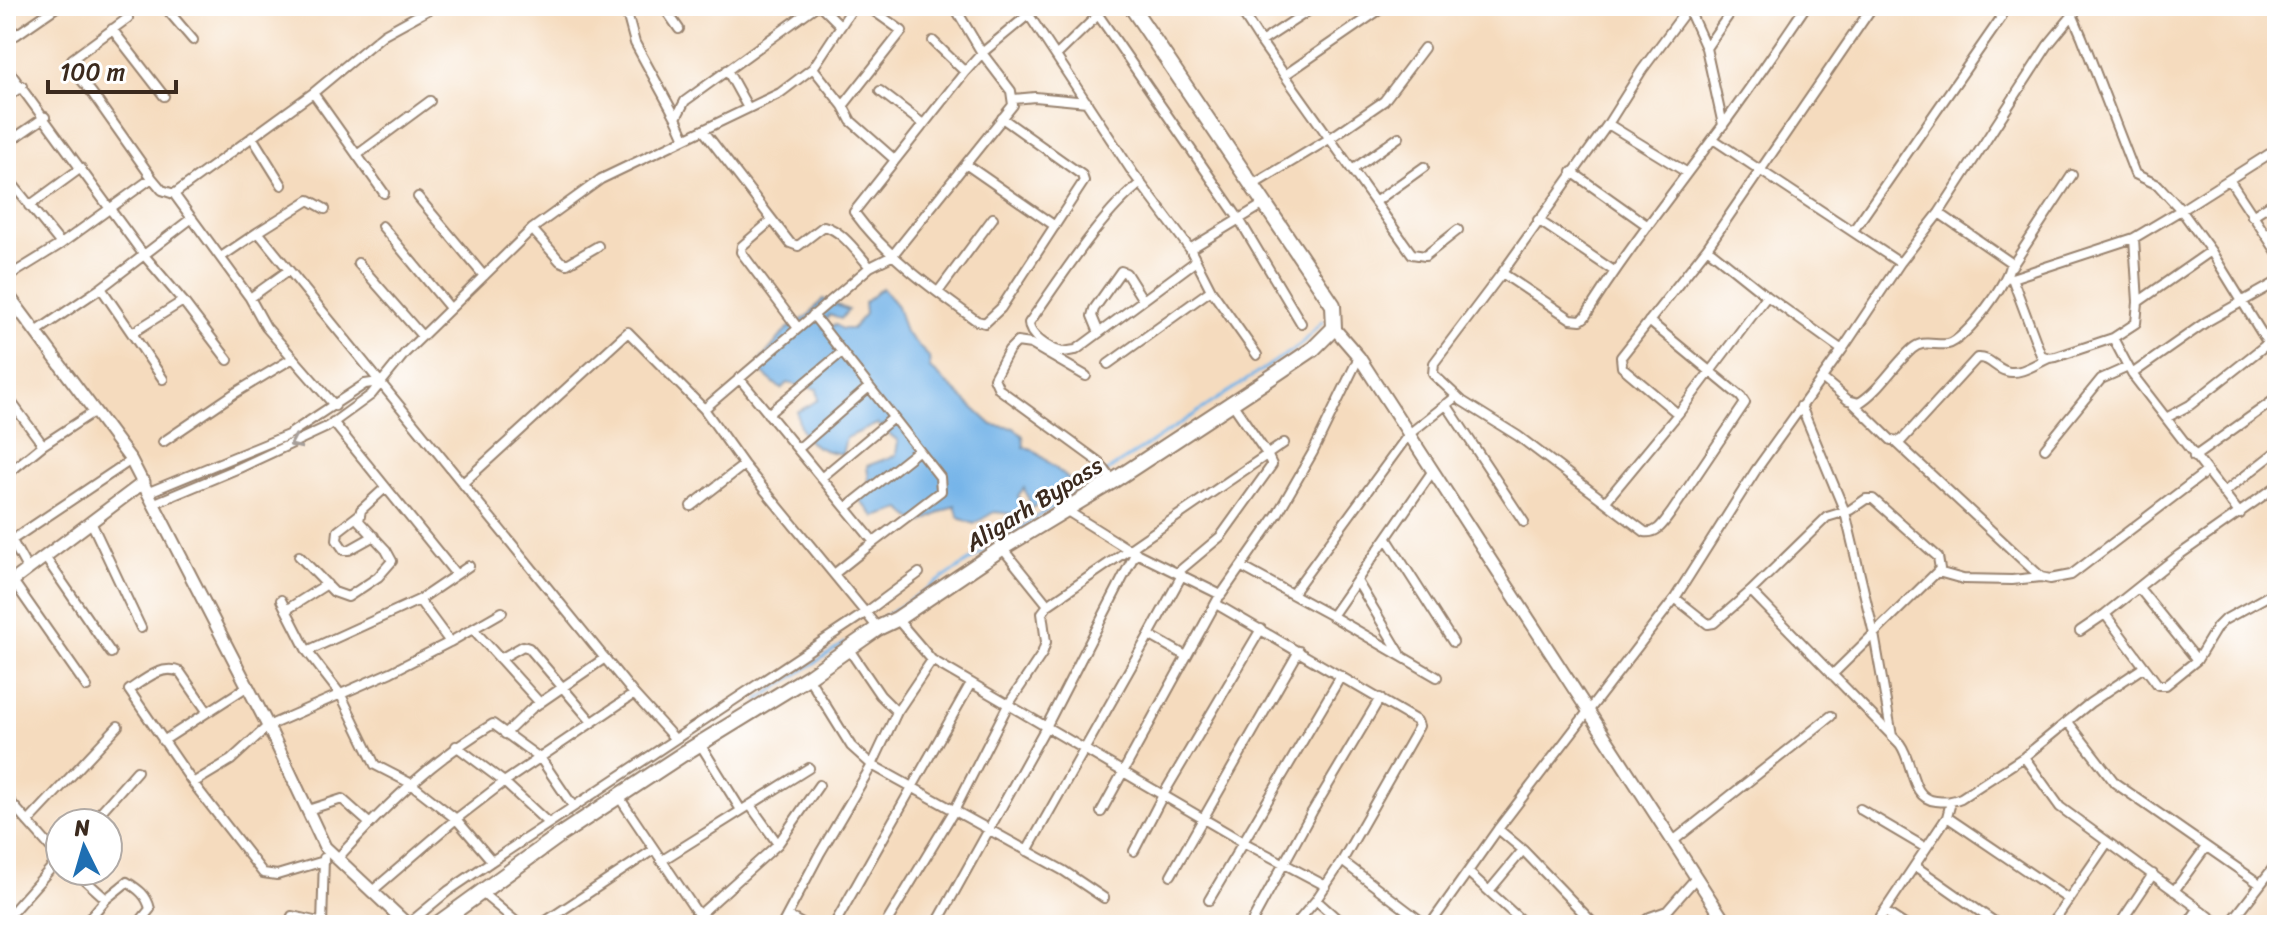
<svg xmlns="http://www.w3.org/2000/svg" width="2283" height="931" font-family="Sriracha,sans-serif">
  <rect width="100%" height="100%" fill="#fff"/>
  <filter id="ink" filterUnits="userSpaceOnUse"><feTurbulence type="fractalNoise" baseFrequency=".0125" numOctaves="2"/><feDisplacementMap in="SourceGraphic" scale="16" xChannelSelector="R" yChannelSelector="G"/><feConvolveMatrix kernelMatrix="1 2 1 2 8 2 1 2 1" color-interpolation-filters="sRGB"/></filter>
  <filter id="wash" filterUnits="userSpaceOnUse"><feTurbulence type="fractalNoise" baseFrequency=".006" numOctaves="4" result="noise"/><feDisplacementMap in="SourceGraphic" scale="32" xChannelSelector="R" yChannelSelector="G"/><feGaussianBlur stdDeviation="1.8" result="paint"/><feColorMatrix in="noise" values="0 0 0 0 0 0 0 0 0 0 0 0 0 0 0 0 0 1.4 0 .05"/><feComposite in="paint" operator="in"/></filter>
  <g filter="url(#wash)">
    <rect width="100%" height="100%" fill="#f5dbbe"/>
    <path fill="#74b4e8" stroke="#586f83" stroke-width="2" d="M882,288L897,306L905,332L929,357L930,368L992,425L1014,428L1023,436L1024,447L1032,449L1071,481L1032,508L1024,488L1018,496L1024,506L1022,515L994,512L974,524L959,518L955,505L919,524L901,509L875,517L859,499L869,482L867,466L896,455L898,441L877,424L846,438L842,454C815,450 800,441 797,412L818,400L817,389L787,383L781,389L761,372L760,361L787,329L808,316L823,299L848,310L841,319L829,315L823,328L836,325L842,329H852L865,314L864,303Z"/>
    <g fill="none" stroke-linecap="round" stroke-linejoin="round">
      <path stroke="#74b4e8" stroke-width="3" d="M999,542L1300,345L1322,322
        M881,619L992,546
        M758,700L845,643
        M418,925L434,911L527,851"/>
    </g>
  </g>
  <g filter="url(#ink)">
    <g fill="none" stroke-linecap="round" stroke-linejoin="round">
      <g stroke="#98826e" stroke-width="12">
        <path id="street" d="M164,6L193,40
          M625,6L635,43L676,118
          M663,6L679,29
          M821,6L841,26
          M854,6L813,68L843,106L851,121L894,159
          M1023,6L1133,173L1190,249L1211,290L1257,355
          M1092,6L1239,219L1301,323
          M1245,6L1243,14L1261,42L1412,254L1425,256L1458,230
          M128,18L72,59L70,66L92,93L152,178L162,190L174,194L313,93L384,34L435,6
          M6,23L16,35L58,6
          M112,29L164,96
          M933,41L965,72
          M1261,42L1316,6
          M1706,48L1735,6
          M1056,56L1098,15
          M6,67L143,254L183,301L228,360
          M727,70L748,108
          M1285,75L1385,6
          M880,91L923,124
          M313,93L384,193
          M6,98L22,86
          M1014,99L1035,97L1087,102
          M843,106L902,31L867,6
          M1002,118L1082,175L1084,181L1001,308L985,323L977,321C932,289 887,257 854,212L965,72L982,53L1028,15
          M1608,124L1686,172
          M703,130L790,243L798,246L824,226C843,231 857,253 870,267
          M252,137L282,185
          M685,138L676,118L685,101L816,6
          M1713,139L1900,263
          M6,144L45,117
          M2277,149L2181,210L2211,251L2277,358
          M357,155L430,101
          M967,165L1055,226
          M1352,170L1399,137
          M1572,172L1648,226
          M6,176L61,244L152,178
          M2230,181L2277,252
          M1141,183C1101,213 1059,281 1029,323C1029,336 1049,349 1062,352C1064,352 1074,350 1076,350L1196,261
          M1251,186L1329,139L1384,101L1424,48
          M174,194L250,298L289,270
          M418,197L484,276
          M1375,202L1424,167
          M29,206L81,168
          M2252,216L2277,200
          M1538,220L1614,271
          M771,221L742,246L741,252L798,328
          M382,226L450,308
          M532,229L560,261L567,264L598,246
          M1853,231L2001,18
          M258,232L309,200L325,209
          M2266,235L2277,228
          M1707,248L1873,6
          M1190,249L1264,204
          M221,257L258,232L634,694L674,738
          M358,263L422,336
          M2012,266L2072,175
          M1502,273L1571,319L1581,320L1585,317C1624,254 1670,197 1714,137C1746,95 1776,50 1806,6
          M2007,277L2012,278L2134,238L2181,210L2158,185L2135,174L2082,37L2072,14L2064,6
          M6,278L61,244
          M2012,278L2041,355L2049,358L2056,357L2113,338L2136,323L2138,302L2134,238
          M101,288L163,379
          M938,292L993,218
          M250,298L266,327L335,406
          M2138,302L2211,251
          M1649,321L1741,397L1745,403L1671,513C1664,522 1658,534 1645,532L1518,436L1462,401L1433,374L1434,363L1502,273L1608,124L1642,70L1688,8L1706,48L1723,125
          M36,332L101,288L192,218
          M132,333L183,301
          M1099,333L1092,316L1094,309L1121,271L1126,273L1143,300
          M2113,338L2132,374L2240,514
          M1842,350L1900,263L1939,213L2048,45L2080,6
          M1108,364L1211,290
          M2132,374L2206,322L2277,282
          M1086,376L1031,344L1017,342L1009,350L994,378L999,389L1099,462L1113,481
          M739,378L874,542L941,491L940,477L813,315
          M1823,379L1848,400L1859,403C1880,390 1893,366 1912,349C1923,339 1935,346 1948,344C1965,341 2012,278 2010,262L1939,213
          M6,395L43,445L6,475
          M1446,404L1524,522
          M1854,404L1891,440L1901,441L1977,358C1990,357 1995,368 2006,371C2019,376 2037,363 2049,358
          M1801,406L1845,512L1874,634L1892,736
          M704,409L870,267L892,256L1013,105L1011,91L982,53L954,6
          M768,414L842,352
          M2166,418L2190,405L2267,344
          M333,422L455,573
          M163,442L235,393L293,358
          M1896,442L2041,577
          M43,445L95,411
          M2045,448L2101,379L2128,367
          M798,449L869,387
          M2194,457L2277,398
          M1432,472L1332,616L1437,677
          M821,478L893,418
          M463,483L628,332L704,409L744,465L878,628
          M149,492L288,435L365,384L379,382
          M2223,493L2277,451
          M1606,501L1678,414L1767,296
          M155,503L239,468L327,427L371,395L405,353L532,229L601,179L780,93L813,68
          M691,506L744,465
          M846,508L919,450
          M1064,509L1128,549L1221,595L1278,513L1313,452L1359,357
          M360,514L338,531L337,540L344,550H349L374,536
          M91,522L141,628
          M6,530L28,570
          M1387,539L1453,642
          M6,544L131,460
          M1002,548L1048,605
          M299,556L334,592L348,597L378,577L392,561L386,550L359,521L361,510L385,488
          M45,557L111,653
          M1242,567L1332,616
          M1938,572L1963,579L2012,580L2041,577L2050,579L2071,575L2206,472
          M1177,573L1221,536L1272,465L1267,454L1232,403
          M834,574L874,542
          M1182,575L1149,635L1186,656
          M13,581L87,687
          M1357,581L1400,653
          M1751,591L1900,744C1914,763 1910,799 1936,801C1946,802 1952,802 1961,798L2024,757L2090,703L2144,667
          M1292,594L1409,434L1457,396
          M1675,598L1756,470L1842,350L1767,296L1707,248L1621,357L1622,367L1678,414
          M281,600L307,651L341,695L375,765L410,783L456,819L492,861
          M419,600L450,642
          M1216,604L1417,721L1419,726L1342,861L1426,925
          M286,610L327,584
          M2105,614L2158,685H2166L2197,660L2139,588
          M897,619L932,660L1243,842L1326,886
          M473,629L540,703
          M2080,631L2105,614L2179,555L2277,486
          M848,648L880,695L897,712
          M307,651L419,600L469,566
          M500,659L523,646L529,648L592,722
          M2197,660L2217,627L2224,620L2277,591
          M808,677L851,746L872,765L1064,871L1104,898
          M207,711L180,672C162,664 144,680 129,690L193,783L263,873L277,875L324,861
          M2068,722L2115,783L2260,884
          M505,734L531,709L605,658
          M163,741L248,686
          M700,744L741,810
          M456,746L504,782L548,823
          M2024,757L2060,807L2221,925
          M193,783L231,760L268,726L391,672L450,642L502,612
          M6,797L60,858
          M619,797L698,914
          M750,805L778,844
          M1860,809L1926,848
          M308,810L342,799L369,823
          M1101,812L1218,599
          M1947,817L2068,899
          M28,822L118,726
          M91,823L137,771
          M1498,829L1523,850L1595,925
          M1672,842L1831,716
          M1027,851L1149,635
          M1134,851L1163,795L1261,629
          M337,859C384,807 432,760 493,724L541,759L573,806
          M661,861L809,768
          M1915,866L1999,925
          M75,871L106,899L84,925
          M1468,872L1526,925
          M1171,875L1299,651
          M1489,891L1523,850
          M2174,891L2206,847
          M371,892L456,819L504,782L634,694
          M482,893L520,925
          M106,899L127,882C138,889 147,895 150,909L137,925
          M1209,900L1341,676
          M1316,900L1344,925
          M1884,911L1905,925
          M788,916L804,925
          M6,919L60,858
          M1253,920L1312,812L1380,698
          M288,925L292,916L323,923
          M322,925L324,858
          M407,925L448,891L492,861L865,613L919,573
          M540,925L653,850
          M688,925L778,844L819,785
          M782,925L820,853L872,765L897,712L932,660
          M834,925L971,683
          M885,925L954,811L1008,705L1042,654L1046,642L1042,613L1048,605L1284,443
          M936,925L1046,727L1136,552
          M1295,925L1316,900L1342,861
          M1430,925L1498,829L1675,598L1708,624L1714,623L1751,591L1827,517L1850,510L1866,499H1873L1938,557L1940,569L1832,675
          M1640,925L1650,917L1667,911L1695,879
          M1875,925L1947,817L1951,802
          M2051,925L2107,843
          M2119,925L2153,874
          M2187,925L2198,909
          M2229,925L2277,863"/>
      </g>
      <g stroke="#98826e" stroke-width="15">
        <path id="secondary" d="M6,292L131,460L268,726L325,847L408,925
          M1334,328L1359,357L1727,925
          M6,586L144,482"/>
      </g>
      <g stroke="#98826e" stroke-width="18">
        <path id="highway" d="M436,925L560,835L683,754L808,677L878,628L897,619L1002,548L1113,481L1273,376L1313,349L1334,328L1333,305L1131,6"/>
      </g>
      <use href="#street" stroke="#fff" stroke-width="8"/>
      <use href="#secondary" stroke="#fff" stroke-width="11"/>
      <use href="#highway" stroke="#fff" stroke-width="14"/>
    </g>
    <defs><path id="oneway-chevron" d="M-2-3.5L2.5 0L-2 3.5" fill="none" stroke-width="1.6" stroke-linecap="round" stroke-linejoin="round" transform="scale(2)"/></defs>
    <use stroke="#a79f9a" href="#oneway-chevron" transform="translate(295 443) rotate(155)"/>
  </g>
  <g text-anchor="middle" stroke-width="6" stroke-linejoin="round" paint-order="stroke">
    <g font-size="24" fill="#3b2a1e" stroke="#fff">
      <text transform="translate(1034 504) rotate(-32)" y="8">Aligarh Bypass</text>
    </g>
  </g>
  <rect width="2283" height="931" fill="none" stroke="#fff" stroke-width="32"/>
  <g transform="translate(84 847) rotate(355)"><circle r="38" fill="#ffffff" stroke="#b1aaa5" stroke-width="2"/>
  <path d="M0-6L14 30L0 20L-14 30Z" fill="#1f6fb2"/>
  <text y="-12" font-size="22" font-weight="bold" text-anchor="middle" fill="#3b2a1e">N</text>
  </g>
  <path d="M48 80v12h128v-12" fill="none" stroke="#3b2a1e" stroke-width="4"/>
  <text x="60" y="80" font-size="24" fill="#3b2a1e" stroke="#ffffff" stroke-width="6" paint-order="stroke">100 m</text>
</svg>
